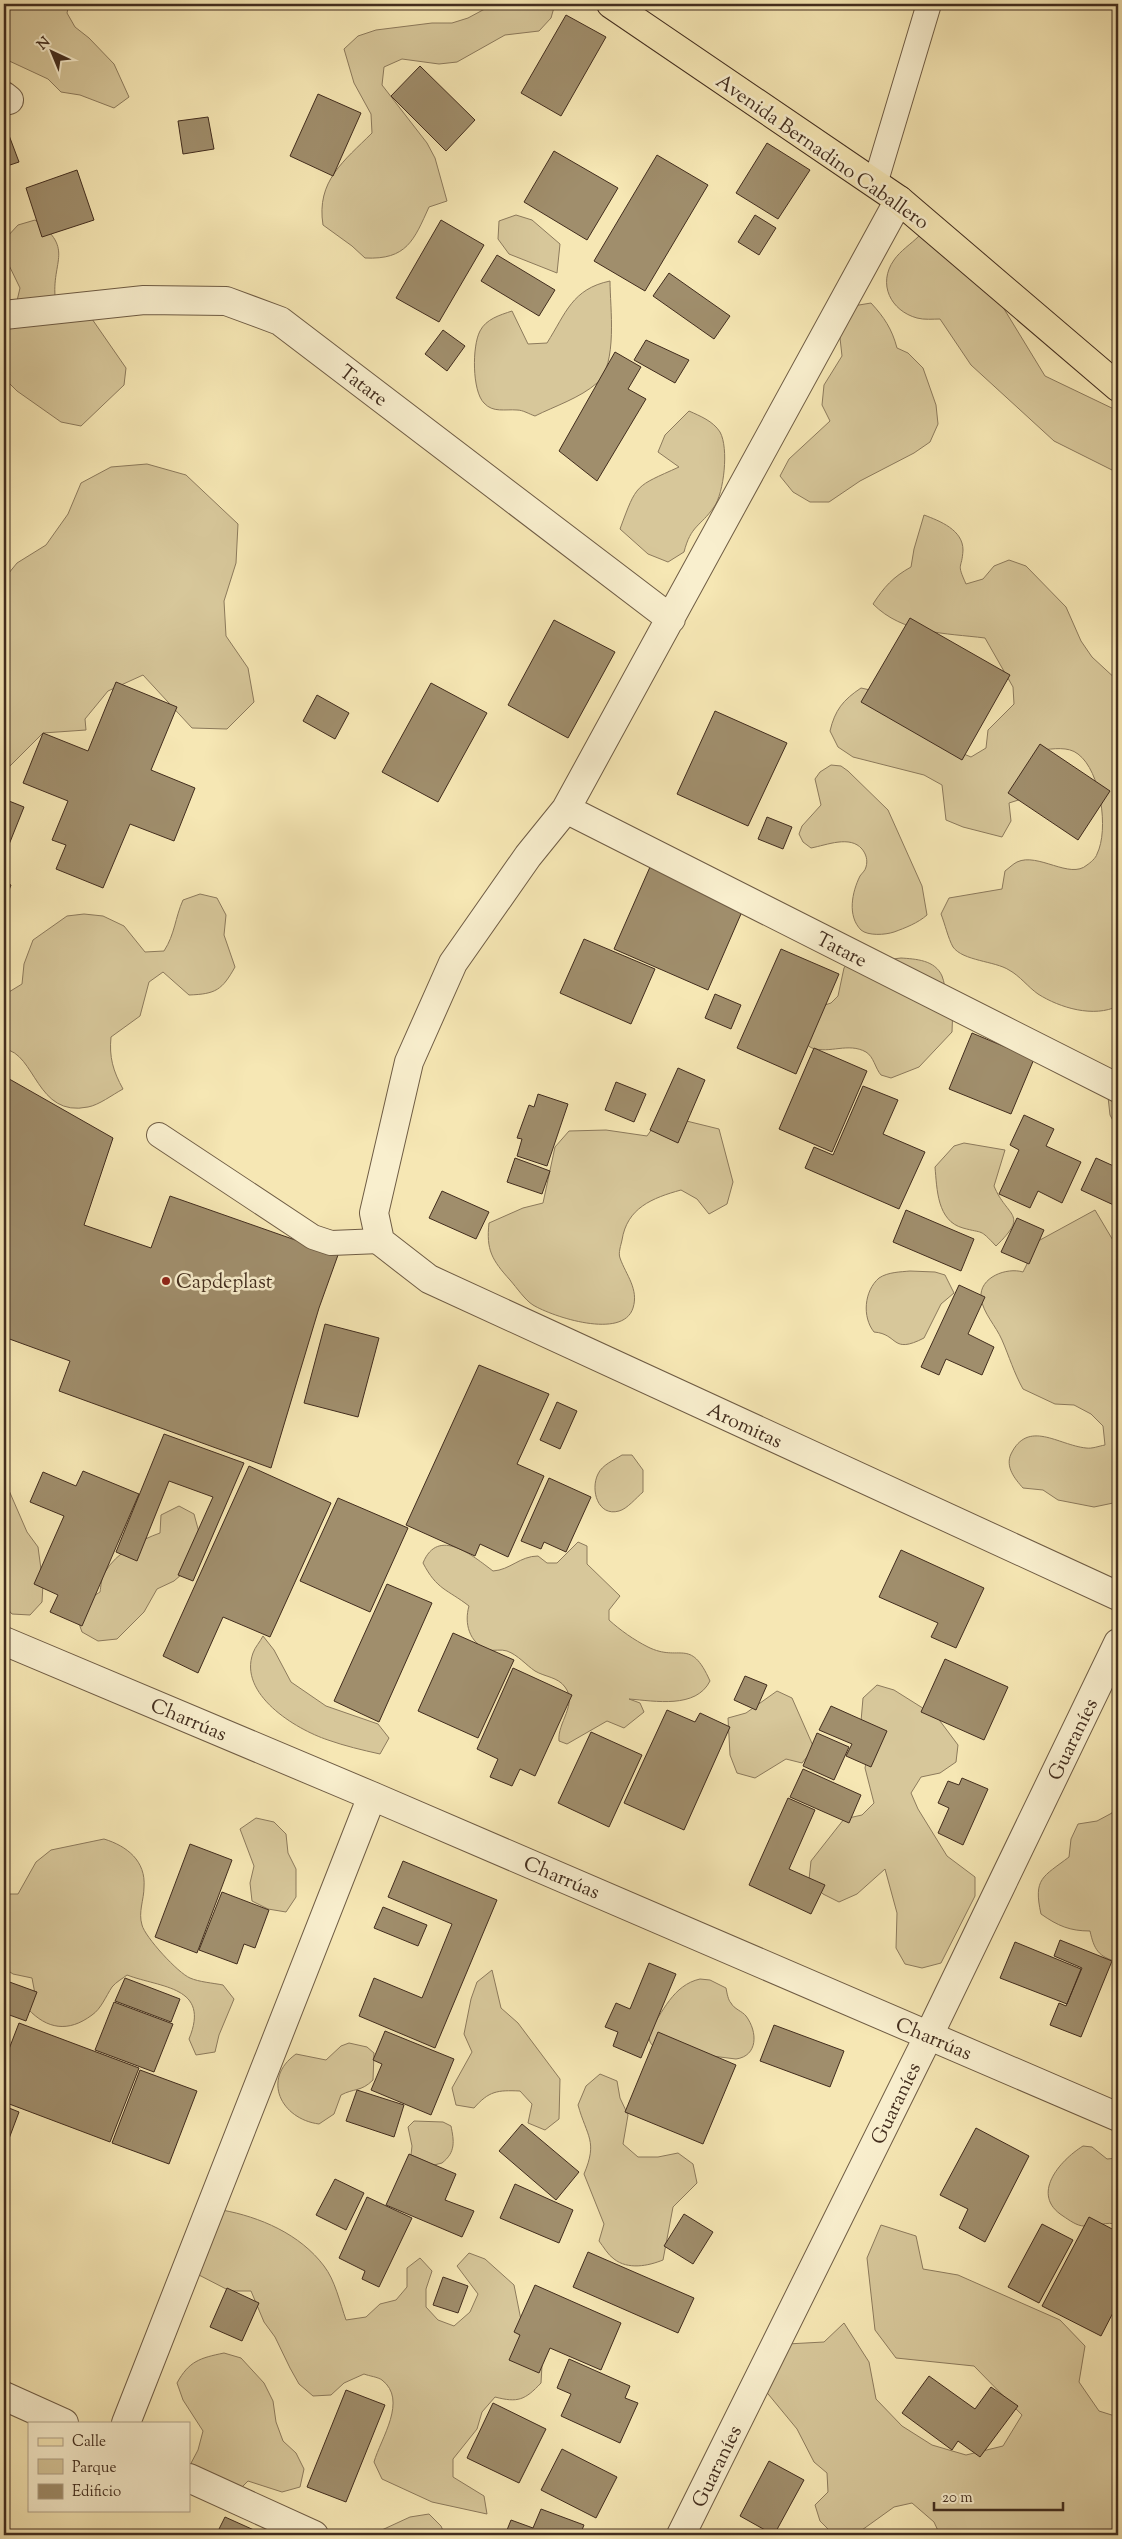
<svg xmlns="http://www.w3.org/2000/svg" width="1122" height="2539" font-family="'Sorts Mill Goudy',serif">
  <rect width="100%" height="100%" fill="#f6e7b4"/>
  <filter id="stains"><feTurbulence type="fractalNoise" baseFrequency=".004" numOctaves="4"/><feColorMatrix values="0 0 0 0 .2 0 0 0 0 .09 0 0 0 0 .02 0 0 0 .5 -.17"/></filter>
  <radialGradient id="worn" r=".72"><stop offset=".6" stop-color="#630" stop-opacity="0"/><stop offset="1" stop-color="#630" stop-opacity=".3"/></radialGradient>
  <path fill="#d7c79a" stroke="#8c7a5c" d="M4,4H69L67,13L75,27L89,38L114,64L129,97L114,108L80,95L61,92L48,79L5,59Z
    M494,4H555L551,18L539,31L505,35L457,62L439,64L402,59L384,67L382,85L427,143L435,158L447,201L429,207C414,240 407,260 365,258L352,246L323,225C316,181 344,161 372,133L371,114L354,83L344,49L358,36L376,30L432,23H452L468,18Z
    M516,215L532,220L560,244L557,273L509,254L498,239L499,221Z
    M35,220C77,250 49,262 56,304L83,306L126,368L124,385L81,426L61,422L17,391L4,378V307L16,305L20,288L4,255L6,238L18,225Z
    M919,236L938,243L998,299L1045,376L1118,411V473L1054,441L971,365L940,319C933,319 924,320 917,318C891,311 877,284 894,260C900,251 911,244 919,236Z
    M610,281C610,307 618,364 597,383C580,398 555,406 535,416C529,414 523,410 517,410C505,409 493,413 484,403C472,391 472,346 480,331C486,319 500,315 512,311L528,344L547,343C566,313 572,289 610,281Z
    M871,303C884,317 892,329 897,348L908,353L923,368L936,405L938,424L930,442L914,453L860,481L829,502H810L793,492L780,476L789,459L830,421L822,405L824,385L842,356L838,320L853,306Z
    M689,411C700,416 713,421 720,432C729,448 724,493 714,507C700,527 691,525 684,552L668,562L648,554L620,529C637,483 635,487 679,467L658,452L665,435Z
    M147,464L186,475L238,524L236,563L224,601L226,636L248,668L254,702L227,729L192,728L143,675L108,691L85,719L86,730L43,733L4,772V579L17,563L46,545L68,514L81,483L111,467Z
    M924,515C940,521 963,530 963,550C962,570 956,562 966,584L983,579L994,566L1009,560L1026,566L1066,607L1081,641L1092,657L1118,681V1006C1094,1018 1060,1008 1038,994C1028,987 1020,976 1009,970C995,961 963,961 953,947C948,938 945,924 941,914L949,898L1002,889L1005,871C1009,868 1013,864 1017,862C1038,852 1070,880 1087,865C1090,863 1096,858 1097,854C1109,830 1101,771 1078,754C1068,746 1053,749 1041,750L1028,797L1009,803L1011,821L1002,837L963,827L946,820L942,785L924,775L853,757L838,747L830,731C835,710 843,700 861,688L902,697L954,750L971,757L986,748L988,730L1014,704L1013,687L985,638C945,633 903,634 873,604C884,587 893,577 911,567L914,549Z
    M831,765L841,766L848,771L888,810L922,886L927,915C918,923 905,928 894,932C885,935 868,936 861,930C847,916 852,892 860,876C862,873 865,871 866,867C868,860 866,854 862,849C850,835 827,845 811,848L803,842L799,834L802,826L821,805L815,779L820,772Z
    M200,894L217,898L226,915L224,935L235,967C222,990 216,994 189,995L163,972L149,982L140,1016L111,1037C109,1057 113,1071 123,1089C112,1095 99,1105 88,1107C36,1118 36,1053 4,1049V995L22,984L24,964L33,940L67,916L84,914L103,916L124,926L145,952L164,951C175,934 175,918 183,900Z
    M901,958C916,959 935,960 942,976C947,989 942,993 953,1005L952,1032L919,1067L891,1078L881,1075C875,1068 874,1057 866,1052C848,1042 830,1054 812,1048C807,1046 802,1039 798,1035L822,1006L831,1003L838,996L844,968L849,961H877Z
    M1118,1092V1130L1110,1115L1108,1097Z
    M662,1115L719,1129L733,1182L727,1204L709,1214L697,1199L681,1190C652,1198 627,1208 622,1240C621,1245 618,1253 620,1258C626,1275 639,1289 633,1308C623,1340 553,1317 533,1305C525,1300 517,1288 510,1280C492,1260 486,1250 489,1223L523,1208L543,1203L555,1147L569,1131L606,1130L647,1136Z
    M964,1143L1005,1150L994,1186C1007,1218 1030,1213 996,1246C979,1228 984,1234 963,1228C937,1221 937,1189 935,1167L954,1146Z
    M1095,1210L1114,1242L1118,1245V1502L1094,1507L1058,1500L1043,1490L1023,1488C1015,1479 1005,1467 1011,1454C1028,1419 1058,1445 1086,1448C1092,1449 1099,1446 1105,1445L1103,1426L1091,1414L1074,1405L1055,1404L1023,1389C1014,1373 1009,1356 1002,1340C996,1326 983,1313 981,1298C979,1277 1007,1267 1023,1272L1027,1264L1029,1246Z
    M910,1271L935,1272L945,1275L954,1293L941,1304L924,1338C891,1355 899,1334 874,1332C862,1317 864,1291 879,1278C888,1272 900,1272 910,1271Z
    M622,1455H632L643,1470V1492C636,1498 627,1509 619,1511C598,1517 590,1490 598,1474C602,1465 614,1460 622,1455Z
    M4,1479L27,1532L38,1547L43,1584L42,1602L30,1615L12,1614L4,1605Z
    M179,1506L194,1514L200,1536L189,1568L174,1581L157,1589L144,1612L117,1639L98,1641L82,1632L76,1615L86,1601L100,1592C101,1586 101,1578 105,1572C116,1553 140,1540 160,1533L161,1515Z
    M578,1542L587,1546V1564L620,1596L609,1610V1620C620,1630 634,1640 648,1647C680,1663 690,1636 710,1681C696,1709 655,1701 629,1699L640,1703L644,1712L624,1728L607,1721L567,1744L559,1741C557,1723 578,1704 565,1687C558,1677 545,1677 535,1671C526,1665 518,1655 507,1651C501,1649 494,1651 488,1650C469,1643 464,1623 469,1606C447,1589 437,1590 423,1563C438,1526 473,1556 493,1571C510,1570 520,1556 538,1556L547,1563H557Z
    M263,1636L274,1650L291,1682L326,1706L378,1724L389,1738L380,1754C362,1750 345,1746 328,1740C295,1729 238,1694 253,1653C255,1647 260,1642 263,1636Z
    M877,1685L894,1690L937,1717L958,1745L956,1762L940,1773L921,1777L911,1793L918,1809L947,1856L975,1877V1896L941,1963L922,1968L905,1964L896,1948L897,1913L885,1869L857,1894L839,1902L823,1894L809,1880L811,1861L844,1819L862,1815L874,1803L865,1768L869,1749L860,1733L863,1698Z
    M777,1691L792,1698L814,1748L802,1763L786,1759L755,1778L737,1773L730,1755L728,1718L746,1713Z
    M1118,1742V1962C1098,1957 1094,1949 1090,1931C1070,1931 1058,1926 1041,1914C1033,1878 1043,1877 1069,1857L1071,1839L1078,1824L1097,1821L1112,1813L1117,1798Z
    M256,1818L274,1822L286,1834L288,1853L296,1869V1897L286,1912L268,1909L252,1901L250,1883L254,1866L240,1829Z
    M104,1839C127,1846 146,1861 144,1887C144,1900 138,1912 142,1925C145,1937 178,1973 190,1978C199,1982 213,1983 223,1985L234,1999L219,2035L215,2052L196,2055L189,2039C211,1986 161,1988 127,1975C122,1979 116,1982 112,1987C106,1996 101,2009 92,2015C68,2033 47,2029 28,2009L35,1994L32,1978L13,1974L4,1968V1894H18L36,1862L51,1850Z
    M492,1970L501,2008L518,2023L560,2079L559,2119L545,2130L528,2123L532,2104L520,2091C497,2090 489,2091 474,2108L456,2105L452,2088L472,2052L464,2034L471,1999L477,1982Z
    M700,1979L710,1980L726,1988C727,1993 728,2000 731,2003C734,2009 742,2011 746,2016C758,2032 758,2056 736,2059L655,2049L650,2042L648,2033C663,2012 673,1985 700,1979Z
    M349,2043L367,2047L374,2053L373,2080C361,2092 354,2088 341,2095L334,2114L319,2124C281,2119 261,2079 296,2054L326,2060L341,2046Z
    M600,2074L617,2081L620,2098L628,2115L623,2144L638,2157H658L678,2153L693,2164L697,2183L673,2207L663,2260C648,2266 628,2270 614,2259C608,2255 603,2246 599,2241L604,2224L584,2174C598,2141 587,2137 578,2105L586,2086Z
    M414,2121L443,2122L451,2126C454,2141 456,2152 442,2163L434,2165L411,2155L412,2146L408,2127Z
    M1083,2146L1092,2147L1107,2159L1118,2158V2225C1106,2220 1097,2228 1084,2226C1077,2226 1069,2220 1063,2216C1030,2195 1059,2161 1083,2146Z
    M222,2210C260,2217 300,2234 324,2266C335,2280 340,2303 346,2320L366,2317L380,2304L396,2300L407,2287V2268L420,2258L432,2271L426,2289V2307L438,2320L454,2326L470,2312L478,2294L457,2266L469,2253L485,2259L514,2285L525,2340L512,2353L524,2366L542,2365L541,2383C525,2400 518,2403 495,2397L482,2412L477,2429L453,2459V2477L484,2496L487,2514L432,2502L382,2479L374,2462C381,2438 408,2400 382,2380C378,2377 369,2376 364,2374L344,2383L331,2395L313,2396L299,2384L290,2368L275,2337L264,2322L251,2291H230L197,2274Z
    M881,2225L916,2236L923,2269L958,2275L1060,2320L1085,2346L1079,2382L1099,2411L1118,2417V2535H940L934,2522L912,2503L894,2507L855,2535L833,2534L820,2521L815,2505L828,2492L827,2473L814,2462L797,2429L764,2389L787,2344L824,2342L844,2323L869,2362L876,2399L902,2426L932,2445L966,2455L1003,2446L1022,2415L974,2366L896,2358L875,2330L867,2258Z
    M224,2353L241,2358L264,2383L273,2401L276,2422L283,2441L296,2453L304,2469L300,2487L282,2492L248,2481L234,2495L189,2467L198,2450L203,2431L183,2400L177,2383C189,2361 200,2358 224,2353Z
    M429,2514L441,2526L445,2535H371L410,2517Z"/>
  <path fill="#a08e6c" stroke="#422d1e" d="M566,15L606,37L561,116L521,93Z
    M420,66L475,120L446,151L391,96Z
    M318,94L361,113L333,176L290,156Z
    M208,117L214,149L183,154L178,121Z
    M4,122L19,162L4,167Z
    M767,143L810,170L778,219L736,193Z
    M554,151L618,188L587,240L524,202Z
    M657,155L708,185L645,291L594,261Z
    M77,170L94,220L42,237L26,188Z
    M755,215L776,228L759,255L738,242Z
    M441,220L484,245L439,322L396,298Z
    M497,255L555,290L539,316L481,281Z
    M669,273L730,316L714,339L653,296Z
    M443,330L465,346L447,371L425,354Z
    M646,340L689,360L675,383L634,360Z
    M615,352L641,367L628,389L646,399L597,481L559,451Z
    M910,618L1010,675L962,760L861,702Z
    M554,620L615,652L568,738L508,705Z
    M116,682L177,707L151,770L195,788L174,841L130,824L103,888L56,869L66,845L52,840L68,801L23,783L43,733L88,751Z
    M431,683L487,713L438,802L382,772Z
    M317,695L349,713L335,739L303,721Z
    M715,711L787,743L748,826L677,794Z
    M1040,744L1110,791L1078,840L1008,793Z
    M4,799L24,807L4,857Z
    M767,817L792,827L783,849L758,839Z
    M650,867L744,907L708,990L614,949Z
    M4,882L11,885L4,903Z
    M584,939L655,969L631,1024L560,993Z
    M781,949L839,974L796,1074L737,1048Z
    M715,994L741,1005L731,1029L705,1018Z
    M972,1033L1034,1059L1011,1114L949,1089Z
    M814,1048L867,1071L832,1152L779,1129Z
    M678,1068L705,1080L678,1143L650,1130Z
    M4,1076L113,1138L84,1225L151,1248L170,1196L338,1255L319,1308L271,1468L59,1391L70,1361L4,1337Z
    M616,1082L646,1094L634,1122L605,1110Z
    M863,1086L898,1100L883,1134L925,1152L899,1209L805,1168L814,1147L833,1155Z
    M538,1094L568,1104L547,1166L517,1156L522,1139L517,1138L529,1105L534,1107Z
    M1024,1115L1054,1129L1046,1146L1081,1162L1062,1203L1038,1191L1030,1208L999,1194L1019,1150L1010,1145Z
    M515,1158L550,1171L542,1194L507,1182Z
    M1096,1158L1118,1168V1207L1081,1190Z
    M442,1191L489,1212L476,1239L429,1218Z
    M906,1210L974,1239L961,1271L893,1242Z
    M1017,1218L1044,1230L1029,1264L1001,1252Z
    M959,1285L985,1297L968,1334L994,1347L982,1375L946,1359L939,1375L921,1367Z
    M325,1324L379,1338L358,1417L304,1403Z
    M479,1365L549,1394L517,1464L544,1476L508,1557L480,1544L475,1556L406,1525Z
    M557,1402L577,1411L560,1449L540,1440Z
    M164,1434L244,1463L193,1581L178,1575L213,1497L169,1481L137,1561L116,1552Z
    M249,1466L331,1503L270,1637L223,1617L198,1673L163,1656Z
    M83,1471L139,1494L82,1626L50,1612L58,1595L34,1584L64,1516L30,1502L43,1472L76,1486Z
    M549,1478L591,1497L566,1552L544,1542L541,1549L521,1541Z
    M338,1498L408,1528L370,1612L300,1581Z
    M901,1550L984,1588L956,1648L931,1637L938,1623L879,1597Z
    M387,1584L432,1603L379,1722L334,1701Z
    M453,1633L514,1660L478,1738L418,1711Z
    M945,1659L1008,1687L984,1740L921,1712Z
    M513,1668L572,1695L535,1776L520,1769L512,1786L490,1777L498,1759L477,1749Z
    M745,1676L767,1685L756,1710L734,1700Z
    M831,1706L887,1731L871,1767L846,1756L852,1744L819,1730Z
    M667,1710L695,1722L700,1713L730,1727L684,1830L624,1803Z
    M591,1732L642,1755L609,1827L558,1803Z
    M817,1733L849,1747L834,1780L803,1766Z
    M803,1769L861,1795L849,1823L790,1797Z
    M962,1778L988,1789L963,1845L938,1833L949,1808L938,1803L948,1781L959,1785Z
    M788,1798L815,1810L789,1869L825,1885L811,1914L749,1885Z
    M190,1844L232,1860L197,1953L155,1937Z
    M403,1861L497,1900L435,2048L359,2016L374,1978L422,1998L452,1924L388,1897Z
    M222,1892L269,1910L255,1948L244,1944L237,1964L199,1950Z
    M383,1907L427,1925L418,1946L374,1928Z
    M1060,1940L1112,1961L1081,2037L1050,2025L1059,2003L1066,2006L1082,1968L1054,1956Z
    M1015,1942L1081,1969L1067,2004L1000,1978Z
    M649,1963L676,1974L641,2058L613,2046L618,2032L605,2027L616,2003L630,2009Z
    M125,1978L180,1999L171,2022L115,2001Z
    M4,1980L37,1992L26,2021L4,2013Z
    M114,2002L173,2024L154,2072L95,2050Z
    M19,2023L139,2068L110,2142L4,2102V2062Z
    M774,2025L844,2051L830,2087L760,2061Z
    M385,2031L454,2059L431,2115L371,2090L382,2064L373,2060Z
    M658,2032L736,2065L703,2144L625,2112Z
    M140,2070L197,2091L169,2164L112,2143Z
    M357,2090L404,2105L394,2137L346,2121Z
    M4,2106L19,2112L4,2152Z
    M522,2124L579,2172L556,2200L499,2151Z
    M976,2128L1029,2156L985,2242L959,2228L968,2209L940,2195Z
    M409,2154L456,2174L445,2200L474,2211L462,2237L386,2205Z
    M335,2179L364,2193L346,2230L316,2215Z
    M515,2184L573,2210L559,2243L500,2218Z
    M367,2197L412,2218L379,2287L362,2279L365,2271L339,2258Z
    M684,2214L713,2232L693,2264L664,2246Z
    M1089,2217L1118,2232V2303L1101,2336L1042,2306Z
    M1042,2224L1073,2240L1039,2303L1008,2287Z
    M588,2252L694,2298L678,2333L573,2287Z
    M443,2277L468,2286L458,2313L433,2305Z
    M535,2285L621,2323L601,2370L550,2348L539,2373L509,2360L520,2335L514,2332Z
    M227,2288L259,2303L242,2341L210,2327Z
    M569,2359L630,2386L625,2398L638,2403L620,2443L561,2416L571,2394L557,2388Z
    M929,2376L975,2409L991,2387L1018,2406L980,2457L958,2441L952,2450L902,2413Z
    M346,2390L385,2405L346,2502L307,2487Z
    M493,2403L546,2429L519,2483L467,2458Z
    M562,2449L617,2477L596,2518L541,2490Z
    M769,2461L804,2480L774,2535L740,2516Z
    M541,2509L584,2525L580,2535H505L511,2520L533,2528Z
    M225,2517L265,2535H216Z"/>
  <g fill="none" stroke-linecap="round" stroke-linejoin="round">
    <g stroke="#6f5c44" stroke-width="26">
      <path id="lane" d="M875,184L929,4
        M159,1135L313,1237L331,1243L380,1241"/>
    </g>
    <g stroke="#6f5c44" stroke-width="30">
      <path id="street" d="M4,96L9,100
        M899,200L566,809L528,856L453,963L409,1062L374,1213L380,1241L429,1279L1118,1596
        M4,315L144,300L226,301L280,321L671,619
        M566,809L1118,1088
        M4,1641L372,1796L1118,2117
        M4,2396L64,2423
        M126,2423L372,1796
        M189,2478L314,2535
        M681,2535L929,2035L1118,1643"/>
    </g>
    <g stroke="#422d1e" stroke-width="30">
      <path id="primary" d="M611,4L899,200L1118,387"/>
    </g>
    <use href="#lane" stroke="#f9efce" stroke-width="24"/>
    <use href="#street" stroke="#f9efce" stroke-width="28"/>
    <use href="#primary" stroke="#f6e7b4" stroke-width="28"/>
  </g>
  <circle fill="#8f2418" stroke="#f9efce" stroke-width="2" cx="166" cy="1281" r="5"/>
  <g text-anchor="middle" stroke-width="5" stroke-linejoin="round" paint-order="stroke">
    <g font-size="20" fill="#422d1e" stroke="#f9efce">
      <text transform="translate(823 151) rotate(35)" y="7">Avenida Bernadino Caballero</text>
      <text transform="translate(364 385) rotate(37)" y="7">Tatare</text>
      <text transform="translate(842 949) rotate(27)" y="7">Tatare</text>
      <text transform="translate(745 1425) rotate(25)" y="7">Aromitas</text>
      <text transform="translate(189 1719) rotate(23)" y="7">Charrúas</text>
      <text transform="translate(1072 1739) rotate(-64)" y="7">Guaraníes</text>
      <text transform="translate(562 1877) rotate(23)" y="7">Charrúas</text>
      <text transform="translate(934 2038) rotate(23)" y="7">Charrúas</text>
      <text transform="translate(895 2103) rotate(-64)" y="7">Guaraníes</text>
      <text transform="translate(716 2466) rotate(-64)" y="7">Guaraníes</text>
    </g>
    <g font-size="20" fill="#422d1e" stroke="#f9efce" text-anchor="start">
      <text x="176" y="1288">Capdeplast</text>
    </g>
  </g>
  <rect width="1122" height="2539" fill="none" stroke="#f6e7b4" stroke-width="20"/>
  <rect x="5" y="5" width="1112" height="2529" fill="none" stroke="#422d1e" stroke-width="2.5"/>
  <rect x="10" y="10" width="1102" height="2519" fill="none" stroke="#422d1e"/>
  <rect x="28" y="2422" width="162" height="90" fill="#f9efce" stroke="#b0a188"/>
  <rect x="38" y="2438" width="25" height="8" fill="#f6e7b4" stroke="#b0a188"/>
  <text x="72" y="2446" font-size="15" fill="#422d1e">Calle</text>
  <rect x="38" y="2459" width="25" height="15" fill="#d7c79a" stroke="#b0a188"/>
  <text x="72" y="2472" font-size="15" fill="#422d1e">Parque</text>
  <rect x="38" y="2484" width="25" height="15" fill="#a08e6c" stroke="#b0a188"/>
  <text x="72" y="2496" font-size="15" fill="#422d1e">Edificio</text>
  <g transform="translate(52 52) rotate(316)" stroke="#f9efce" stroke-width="4" paint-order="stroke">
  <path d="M0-4L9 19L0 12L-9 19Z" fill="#422d1e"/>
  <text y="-8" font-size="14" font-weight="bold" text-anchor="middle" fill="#422d1e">N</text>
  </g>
  <path d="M934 2502v8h129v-8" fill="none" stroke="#422d1e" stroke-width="2.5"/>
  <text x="942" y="2502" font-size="15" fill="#422d1e" stroke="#f9efce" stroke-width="4" paint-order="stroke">20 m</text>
  <rect width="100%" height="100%" filter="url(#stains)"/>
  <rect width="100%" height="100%" fill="url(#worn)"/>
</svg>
